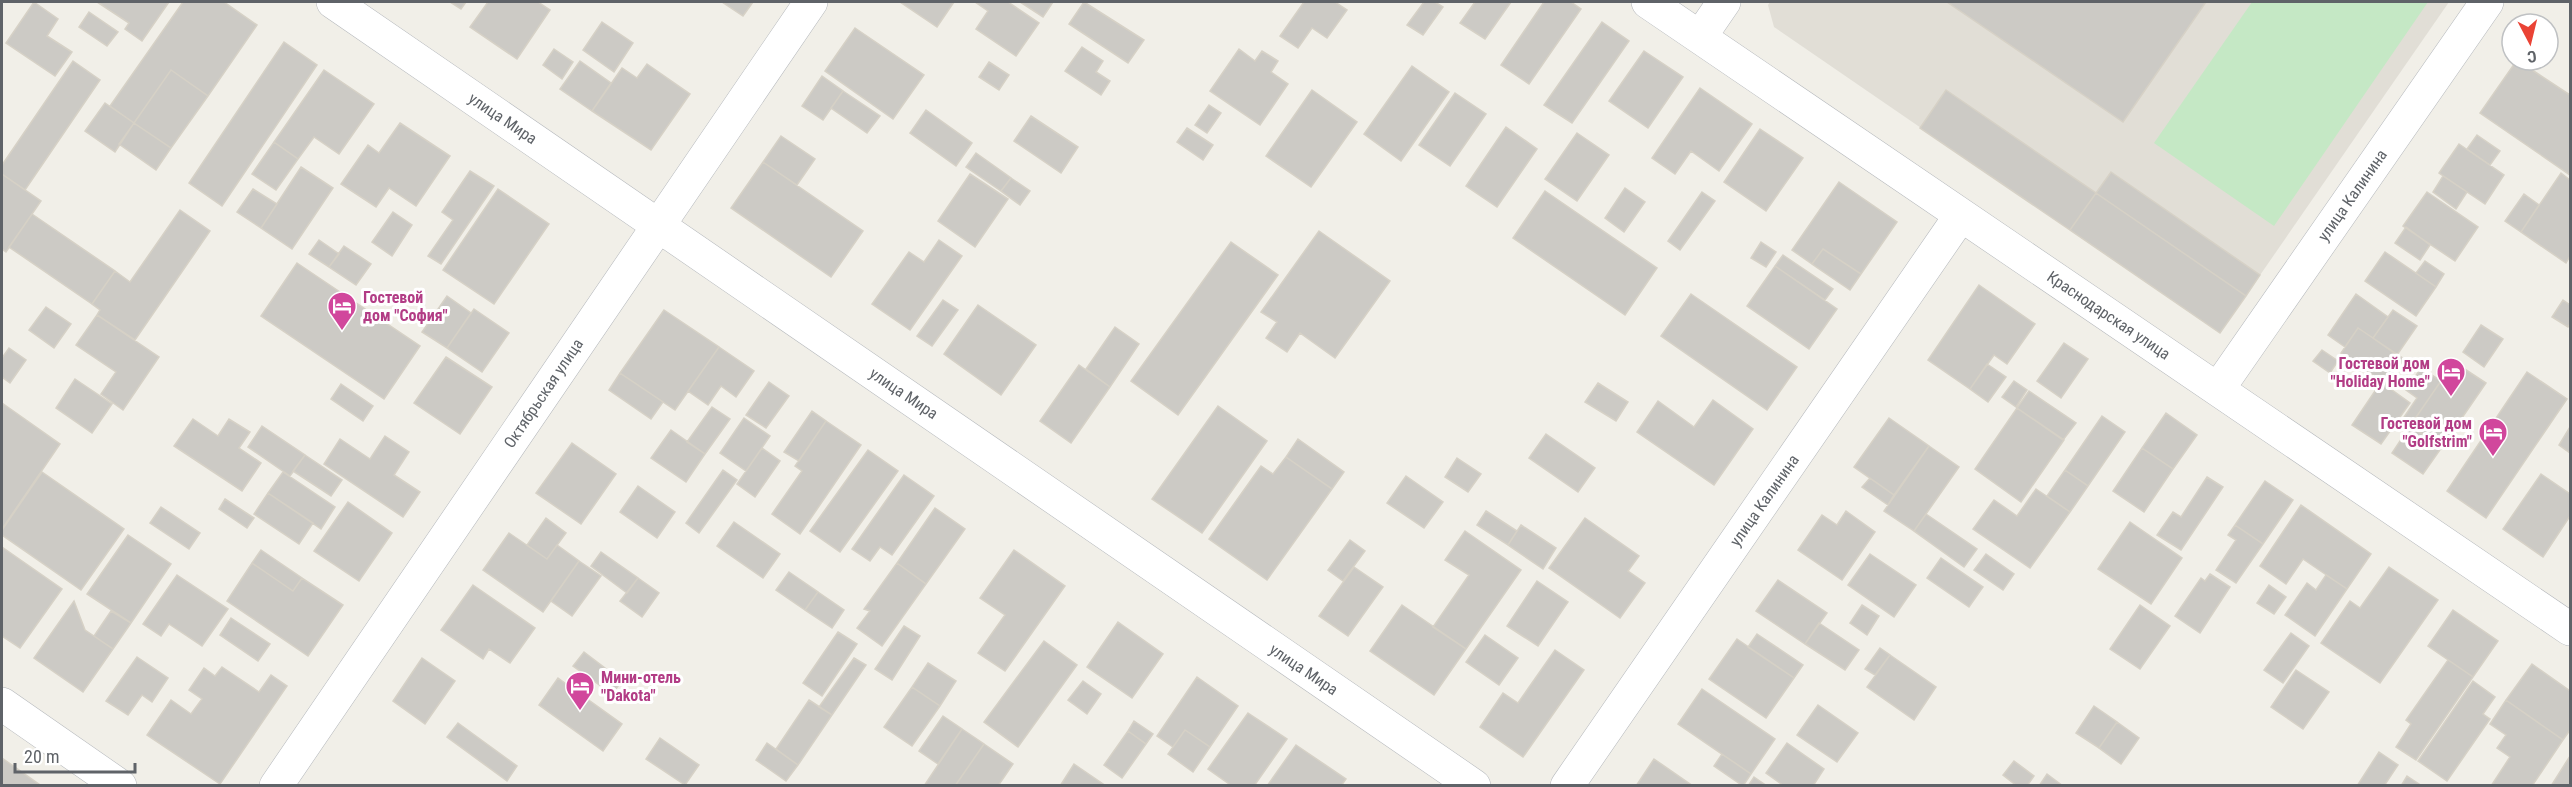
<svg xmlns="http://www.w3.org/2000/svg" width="2572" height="787" font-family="'Roboto Condensed',sans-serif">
  <rect width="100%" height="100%" fill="#f1efe8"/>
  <path fill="#e1ded6" d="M1770,2H2449L2220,333L1774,27L1768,5Z"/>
  <path fill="#c5e8c5" d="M2252,2H2428L2274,226L2154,143Z"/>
  <path fill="#cccac5" stroke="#d6d1c6" stroke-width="1.5" d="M34,2L58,19L47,36L72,52L55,76L6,43Z
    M97,2H169L142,41L125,29L129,23Z
    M183,2H224L257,25L208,96L171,70L134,123L110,106Z
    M450,2H466L461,9Z
    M488,2H538L550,10L517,59L470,27Z
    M722,2H753L743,16Z
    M900,2H954L937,27Z
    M975,2H1008L1039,23L1016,56L976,29L988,11Z
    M1020,2H1053L1043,17Z
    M1084,2L1144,40L1128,63L1069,24Z
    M1304,2H1335L1347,10L1327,38L1312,28L1298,48L1280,36Z
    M1424,2H1435L1443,7L1423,35L1407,25Z
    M1475,2H1511L1485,39L1460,23Z
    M1544,2H1571L1581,9L1529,84L1501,65Z
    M1947,2H2206L2123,122Z
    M89,12L118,32L107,46L79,27Z
    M602,22L633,43L614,72L583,50Z
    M1602,22L1629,41L1572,123L1544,105Z
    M855,28L924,75L893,119L825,71Z
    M284,42L317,65L222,206L189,183Z
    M1082,47L1103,61L1096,72L1110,81L1101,95L1065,71Z
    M554,49L573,62L562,79L543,65Z
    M1239,49L1255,61L1262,51L1278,61L1271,72L1288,84L1260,125L1210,91Z
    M1644,51L1683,77L1648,128L1609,101Z
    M2517,60L2570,95V175L2480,113Z
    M73,61L100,80L25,190L2,174V165Z
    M580,61L611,83L592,111L560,89Z
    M989,62L1009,75L999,90L979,77Z
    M647,64L690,94L651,150L592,111L622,68L637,78Z
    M1412,66L1449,92L1401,161L1364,134Z
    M171,70L208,96L171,148L134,123Z
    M324,70L374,104L339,154L314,137L298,159L274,142Z
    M822,76L843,91L823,120L802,106Z
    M1700,88L1752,124L1719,171L1691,151L1675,174L1652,158Z
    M1312,90L1357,122L1311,187L1266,156Z
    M1946,90L2096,193L2070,230L1920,128Z
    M843,91L880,116L867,133L831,108Z
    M1455,93L1486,114L1450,166L1419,145Z
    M105,103L134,123L115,152L85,131Z
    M1209,105L1221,113L1207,133L1195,125Z
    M926,110L972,143L956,166L910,133Z
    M1031,116L1078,147L1061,173L1014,141Z
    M134,123L171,148L156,170L119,144Z
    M400,123L450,156L416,206L389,188L376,207L341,184L368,145L379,153Z
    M1506,127L1537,149L1497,207L1466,186Z
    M1187,128L1213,145L1203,160L1177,142Z
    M1760,129L1803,158L1766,211L1724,182Z
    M1577,133L1609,155L1577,201L1545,179Z
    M2477,135L2500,151L2490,165L2467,149Z
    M781,136L815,159L797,185L763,162Z
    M274,142L298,159L276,190L252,174Z
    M2459,144L2504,175L2485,204L2439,173Z
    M976,153L1011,178L1001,191L966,167Z
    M763,162L863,231L831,277L731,208Z
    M301,167L333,188L292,249L261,228Z
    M470,171L494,186L441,264L428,256L453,220L442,212Z
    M2111,172L2260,275L2246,296L2096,193Z
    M2561,173L2570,180V256L2566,263L2521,232Z
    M2,174L41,201L6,252L2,249Z
    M970,174L1008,199L975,247L938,221Z
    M2443,176L2467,192L2456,209L2433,192Z
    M1011,178L1030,191L1020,205L1001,191Z
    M1839,182L1897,222L1861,274L1823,249L1812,264L1792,250Z
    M1625,188L1645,202L1624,232L1605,218Z
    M253,189L277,204L261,228L237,212Z
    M498,189L549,224L494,304L443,270Z
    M1545,191L1657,268L1625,315L1513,238Z
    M1702,192L1715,201L1680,250L1668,241Z
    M2427,192L2478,227L2455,261L2403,226Z
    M2096,193L2246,296L2220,333L2070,230Z
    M2524,194L2539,205L2521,232L2505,221Z
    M180,210L210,231L135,340L97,315L100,310L92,304L115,271L130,282Z
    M393,212L412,225L392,256L372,242Z
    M32,214L115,271L92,304L9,247Z
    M2406,227L2430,245L2420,260L2395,243Z
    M1319,231L1390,281L1335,358L1300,333L1287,352L1266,338L1277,322L1261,312Z
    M319,240L339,254L329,267L309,254Z
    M939,240L962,256L910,330L872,304L909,252L924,262Z
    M1231,242L1278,275L1178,415L1131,381Z
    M1761,242L1776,252L1766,267L1751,258Z
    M344,246L371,264L356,285L329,267Z
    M1823,249L1861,274L1850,290L1812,264Z
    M2385,252L2436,287L2416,316L2365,281Z
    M1783,255L1833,289L1825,300L1775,266Z
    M2425,261L2444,274L2436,287L2416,273Z
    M297,263L420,346L384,399L261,316Z
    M1775,266L1837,309L1809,349L1747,306Z
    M1979,285L2035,324L2007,364L1994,355L1970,389L1928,360Z
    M1691,294L1797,367L1767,410L1661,336Z
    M2356,294L2388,317L2373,338L2358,328L2345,347L2328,335Z
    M447,296L471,313L447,348L422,332Z
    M943,300L958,310L932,346L917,336Z
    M2563,300L2570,305V324L2568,327L2552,317Z
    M978,305L1036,345L1001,395L944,354Z
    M46,307L71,324L54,348L29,330Z
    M474,309L509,333L482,372L447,348Z
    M664,310L719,347L675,410L620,373Z
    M2393,310L2417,326L2397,355L2373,338Z
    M97,315L159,357L123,410L101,394L116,372L76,345Z
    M2481,325L2503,339L2484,367L2463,352Z
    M1115,327L1139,344L1110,387L1086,369Z
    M2358,328L2404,359L2386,384L2341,353Z
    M2064,343L2088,359L2061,398L2037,381Z
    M719,347L754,371L736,397L721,386L708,405L688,391Z
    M9,348L26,360L10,383L2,377V358Z
    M2322,350L2338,361L2330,373L2313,361Z
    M446,357L492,387L460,434L414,403Z
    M2454,362L2486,383L2442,447L2410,426Z
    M1987,364L2006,377L1988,402L1970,389Z
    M1079,365L1110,387L1071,443L1040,421Z
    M2421,368L2441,381L2410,426L2402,420L2417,398L2406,390Z
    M2527,372L2567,399L2486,518L2447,491Z
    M620,373L663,402L651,419L609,390Z
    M75,379L112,404L92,433L56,408Z
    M2014,381L2027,390L2016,407L2002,397Z
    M769,382L789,396L766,428L746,415Z
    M2381,382L2410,403L2381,444L2352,425Z
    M1598,383L1628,402L1616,421L1585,402Z
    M341,384L373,406L363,421L331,399Z
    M2029,391L2076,423L2063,440L2017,408Z
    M1713,400L1753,429L1714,485L1637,432L1658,401L1694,427Z
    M2,403L60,444L2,529Z
    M1218,406L1267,441L1202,533L1152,499Z
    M712,407L730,419L705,454L687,442Z
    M2017,408L2064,440L2021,502L1975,469Z
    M812,411L826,421L799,461L784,452Z
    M2166,413L2197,435L2173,469L2142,448Z
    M2102,416L2125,432L2088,486L2065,470Z
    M744,418L770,436L746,471L720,453Z
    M1889,418L1929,446L1894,495L1854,467Z
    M193,419L218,436L229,419L250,432L239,448L261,463L242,491L174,446Z
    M826,421L861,445L800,534L772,514L802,471L795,466Z
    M262,426L305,455L290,476L248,447Z
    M2410,426L2442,447L2423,474L2392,453Z
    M2570,427V453L2559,445Z
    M671,430L705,454L686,482L651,458Z
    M1546,434L1595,468L1578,492L1529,458Z
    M385,436L409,452L394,475L420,492L403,517L324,464L340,439L370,459Z
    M1298,439L1344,472L1332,489L1286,457Z
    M572,443L616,474L581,524L536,493Z
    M1929,446L1959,467L1914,531L1884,511Z
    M762,448L780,461L755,497L737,484Z
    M2142,448L2173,469L2144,512L2113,491Z
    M868,450L898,471L840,552L810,531Z
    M305,455L342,480L331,496L293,471Z
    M1286,457L1332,489L1267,580L1209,539L1261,466L1273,474Z
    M1457,458L1481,474L1468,492L1445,477Z
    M723,470L737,480L699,533L686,523Z
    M2065,470L2088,486L2070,512L2047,496Z
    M42,472L124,529L81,590L2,535V530Z
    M283,472L335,507L321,529L268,493Z
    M2541,474L2570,494V516L2543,557L2503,529Z
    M904,475L934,496L892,555L880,547L870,561L852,549Z
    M1406,476L1443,502L1424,528L1387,503Z
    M2207,477L2223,487L2181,550L2157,535L2173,512L2181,517Z
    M1870,478L1894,495L1888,505L1862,487Z
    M2265,481L2293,500L2263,544L2235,525Z
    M638,486L675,512L657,538L620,512Z
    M2036,489L2070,512L2030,568L1973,529L1994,500L2017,516Z
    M268,493L313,523L299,544L254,514Z
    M225,499L254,518L247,528L219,509Z
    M348,502L392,533L359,581L314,551Z
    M2301,505L2371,554L2347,589L2303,559L2286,584L2260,566Z
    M161,507L200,533L189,549L150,523Z
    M935,508L965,529L926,584L897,563Z
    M1486,511L1517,531L1508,545L1477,525Z
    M1846,511L1875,532L1842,580L1798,550L1822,515L1837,525Z
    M1926,514L1977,549L1964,567L1914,531Z
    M546,518L566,533L547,559L527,545Z
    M1585,518L1639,556L1628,571L1645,583L1620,618L1549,568Z
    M734,522L780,554L763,578L717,546Z
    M2130,522L2182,558L2151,604L2098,569Z
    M1521,525L1556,548L1543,569L1508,545Z
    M2235,525L2263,544L2236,583L2216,570L2236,540L2228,535Z
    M1465,531L1521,570L1466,649L1433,627L1469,575L1445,560Z
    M509,533L547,559L557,545L579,561L543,612L483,570Z
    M128,535L171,564L131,623L87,594Z
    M1350,540L1365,551L1343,581L1328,570Z
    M2,547L62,589L20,648L2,636Z
    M261,550L302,578L293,591L252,563Z
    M1014,550L1065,586L1005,671L978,653L1005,615L980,598Z
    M601,552L638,578L627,593L591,566Z
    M1870,554L1916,585L1894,617L1848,585Z
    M1986,554L2014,574L2003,590L1974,570Z
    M1941,558L1983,587L1969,607L1927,578Z
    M579,561L601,576L572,616L551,601Z
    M252,563L293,591L302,578L343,605L308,656L227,601Z
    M897,563L926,584L882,646L857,628L870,611L864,609Z
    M1354,567L1383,587L1348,636L1319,616Z
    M2389,567L2438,600L2380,683L2321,643L2350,601L2360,608Z
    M789,572L818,592L805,610L776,590Z
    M2210,574L2230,587L2200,633L2175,616L2201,578L2205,581Z
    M177,575L228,609L202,646L169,624L161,636L143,624Z
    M2326,575L2347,589L2315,636L2285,615L2307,583L2316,590Z
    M638,578L659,593L642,617L620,601Z
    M1778,580L1827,613L1805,644L1756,611Z
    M1537,581L1568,602L1538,646L1507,626Z
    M473,585L535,628L510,663L489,649L483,659L441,630Z
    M2269,585L2286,597L2274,614L2257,603Z
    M818,592L844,610L832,628L805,610Z
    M74,601L85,630L113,649L83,692L34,658Z
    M1402,605L1466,649L1434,695L1370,651Z
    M1862,605L1879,616L1867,635L1850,623Z
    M2140,605L2170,626L2140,669L2110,649Z
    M2453,610L2498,641L2473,677L2428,646Z
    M111,611L131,623L113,649L94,636Z
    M231,618L270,644L258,661L220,635Z
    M1118,622L1163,654L1132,698L1087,667Z
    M1819,623L1859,650L1845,670L1805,644Z
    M904,626L920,636L892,680L875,669Z
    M838,632L857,644L822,696L803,683Z
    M2291,633L2309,646L2283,683L2264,670Z
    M1757,634L1803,665L1794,678L1748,647Z
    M1485,635L1518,658L1499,685L1466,662Z
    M1737,639L1794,678L1766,718L1709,679Z
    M1044,641L1077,665L1018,747L984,722Z
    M1880,648L1890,655L1875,675L1865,669Z
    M1555,650L1584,670L1523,757L1480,727L1503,693L1518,703Z
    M584,652L622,681L612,694L573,666Z
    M1890,655L1936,687L1914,720L1867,687Z
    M137,657L168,678L152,702L142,695L128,715L106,701Z
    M422,658L455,681L425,724L393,701Z
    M854,658L866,665L832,715L819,707Z
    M2448,660L2473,677L2416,760L2396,747L2411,724L2406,720Z
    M928,663L956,681L940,706L912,687Z
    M2532,664L2570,691V730L2563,740L2506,700Z
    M222,667L259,692L271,675L287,686L220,784L147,735L171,700L191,714L202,699L189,690L204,668L215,676Z
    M2296,670L2329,692L2303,729L2271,707Z
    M1197,677L1238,706L1210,747L1185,730L1173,747L1157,736Z
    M558,678L622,724L603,751L539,705Z
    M1083,681L1101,694L1087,714L1068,700Z
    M2473,681L2495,697L2483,714L2490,719L2447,781L2418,761Z
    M912,687L940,706L912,746L884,727Z
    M1702,689L1775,739L1751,774L1678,724Z
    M809,700L832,715L798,765L776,749Z
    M2506,700L2563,740L2532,786H2491L2510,757L2497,748L2506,735L2490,724Z
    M1818,705L1858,733L1837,762L1797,735Z
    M2094,706L2117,722L2099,748L2076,733Z
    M1248,713L1287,739L1254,786H1232L1208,769Z
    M943,716L962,729L938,764L919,751Z
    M1134,721L1153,734L1146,744L1128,731Z
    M2117,722L2139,738L2121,764L2099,748Z
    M458,723L517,766L507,781L447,737Z
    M962,729L984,744L955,786H924Z
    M1185,730L1210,747L1193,772L1168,754Z
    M1128,731L1146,744L1122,778L1104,765Z
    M660,738L699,765L685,785L646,759Z
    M767,743L798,765L786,781L756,760Z
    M1787,743L1824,769L1813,786H1784L1766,773Z
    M984,744L1013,764L998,786H955Z
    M1296,745L1346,779L1341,786H1267Z
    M2379,752L2398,765L2384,786H2357Z
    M1722,754L1751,774L1743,786L1714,766Z
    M2570,756V786H2551Z
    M2,758L40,785V786H2Z
    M1654,759L1693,786H1636Z
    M2014,761L2034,776L2027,786H2017L2003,775Z
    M1074,764L1106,786H1060Z
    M2047,774L2063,786H2039Z
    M2407,776L2422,786H2401Z
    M1754,777L1767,786H1748Z"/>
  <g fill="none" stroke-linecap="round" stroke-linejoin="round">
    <g stroke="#b5b8bc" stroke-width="34">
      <path id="minor" d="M333,2L1474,786
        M1648,2L2570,629
        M1700,37L1724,2
        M2218,389L2487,2
        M2,704L120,786
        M276,786L811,2
        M1567,786L1961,215"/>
    </g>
    <use href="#minor" stroke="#fff" stroke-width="33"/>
  </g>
  <defs>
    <g id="hotel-pin" transform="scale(1.5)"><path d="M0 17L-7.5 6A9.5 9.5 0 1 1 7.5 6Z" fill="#d1479c" stroke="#fff"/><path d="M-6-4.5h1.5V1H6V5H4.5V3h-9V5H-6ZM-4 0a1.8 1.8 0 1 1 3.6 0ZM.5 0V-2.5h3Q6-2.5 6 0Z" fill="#fff"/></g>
  </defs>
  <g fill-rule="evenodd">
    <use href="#hotel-pin" x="342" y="306"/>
    <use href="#hotel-pin" x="2451" y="372"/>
    <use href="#hotel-pin" x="2493" y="432"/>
    <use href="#hotel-pin" x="580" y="686"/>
  </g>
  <g text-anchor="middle" stroke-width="6" stroke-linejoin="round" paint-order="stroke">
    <g font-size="16" fill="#5f6368" stroke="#fff">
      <text transform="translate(503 118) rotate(34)" y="6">улица Мира</text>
      <text transform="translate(2352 195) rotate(-55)" y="6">улица Калинина</text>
      <text transform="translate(2109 315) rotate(34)" y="6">Краснодарская улица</text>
      <text transform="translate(543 393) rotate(-56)" y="6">Октябрьская улица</text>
      <text transform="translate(904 393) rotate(34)" y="6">улица Мира</text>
      <text transform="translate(1764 500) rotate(-55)" y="6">улица Калинина</text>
      <text transform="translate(1304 669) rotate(34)" y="6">улица Мира</text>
    </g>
    <g font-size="16" font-weight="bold" fill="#b23c85" stroke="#fff" text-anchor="start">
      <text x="363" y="303">Гостевой<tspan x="363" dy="18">дом "София"</tspan></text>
      <text x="2430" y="369" text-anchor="end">Гостевой дом<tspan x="2430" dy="18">"Holiday Home"</tspan></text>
      <text x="2472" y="429" text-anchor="end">Гостевой дом<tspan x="2472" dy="18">"Golfstrim"</tspan></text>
      <text x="601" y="683">Мини-отель<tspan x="601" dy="18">"Dakota"</tspan></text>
    </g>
  </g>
  <rect width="2572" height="787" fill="none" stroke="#5f6368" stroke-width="6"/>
  <g transform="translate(2530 42) rotate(173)"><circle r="28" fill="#ffffff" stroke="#bfc1c3" stroke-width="1.5"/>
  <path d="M0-4.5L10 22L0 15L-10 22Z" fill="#ea4335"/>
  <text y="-9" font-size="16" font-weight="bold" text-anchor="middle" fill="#5f6368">С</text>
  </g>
  <path d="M15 763v9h120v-9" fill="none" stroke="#5f6368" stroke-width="3"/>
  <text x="24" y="763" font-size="18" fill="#5f6368" stroke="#ffffff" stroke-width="4.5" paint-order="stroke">20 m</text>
</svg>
